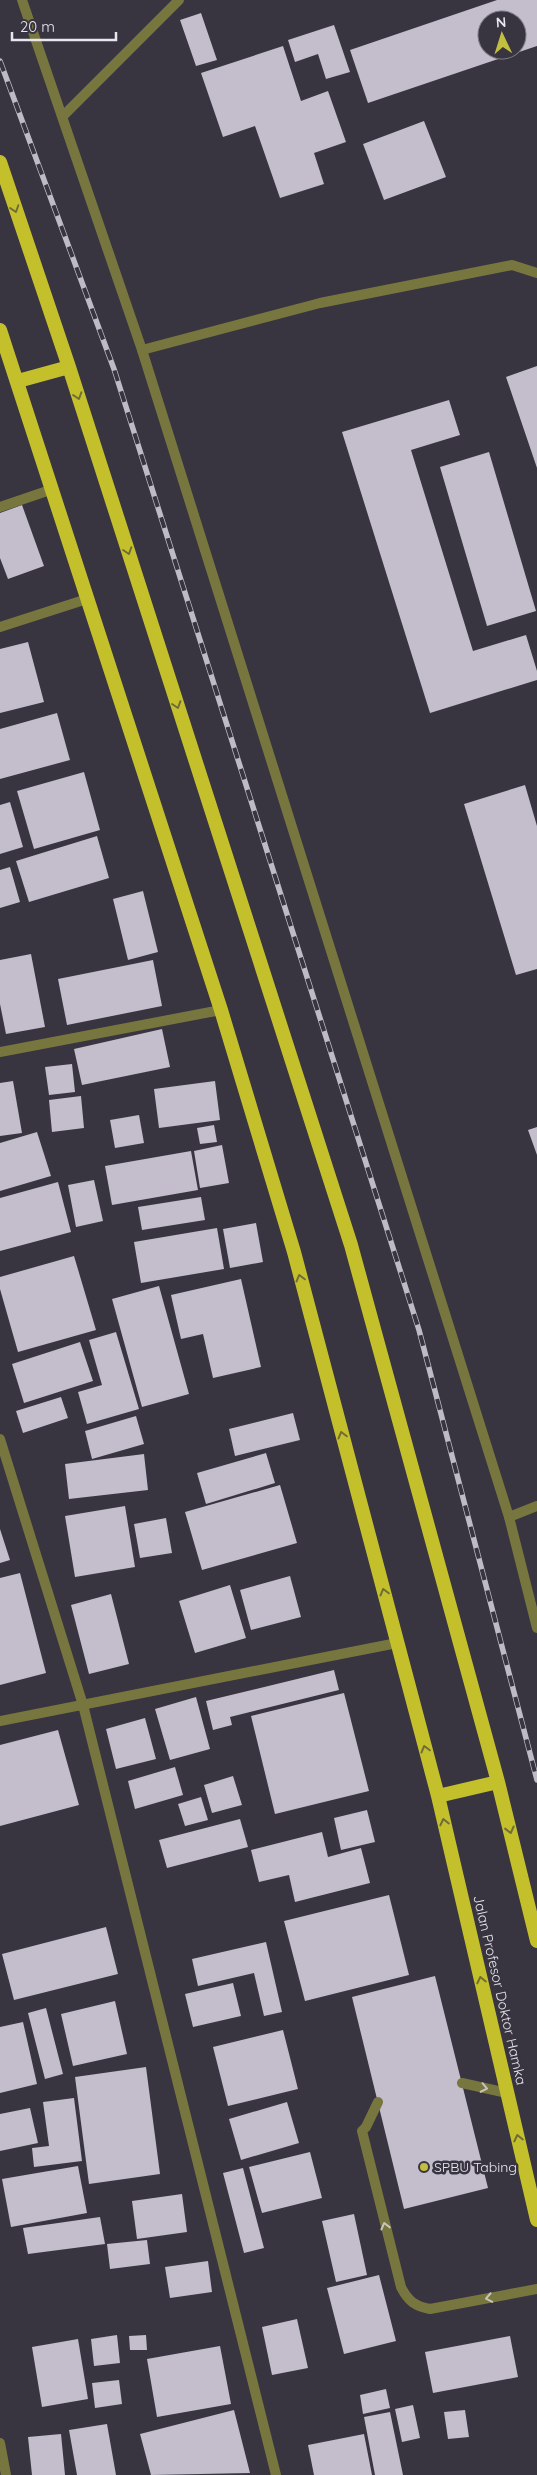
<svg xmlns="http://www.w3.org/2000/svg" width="537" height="2475" font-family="Quicksand,sans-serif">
  <rect width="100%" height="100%" fill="#383440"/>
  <path fill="#c3bdcc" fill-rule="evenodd" d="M497,0H537V46L368,103L350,50ZM487,20H517V50H487Z
    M201,13L217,60L196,66L180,20Z
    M334,25L350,72L326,79L318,54L295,62L288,40Z
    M283,46L301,101L328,91L346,142L314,153L324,184L280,198L255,126L223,137L201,73Z
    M424,121L446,177L384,200L363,144Z
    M537,366V468L506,377Z
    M449,400L460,435L411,450L473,651L526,635L537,671V680L430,713L342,432Z
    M489,452L536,611L487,626L440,467Z
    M22,505L44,566L8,579L0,558V513Z
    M28,642L44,702L0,713V649Z
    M57,713L70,760L0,779V729Z
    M84,772L100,830L34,849L17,791Z
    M525,785L537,826V969L516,975L464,804Z
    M10,802L23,847L0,854V805Z
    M97,836L109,878L29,902L16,861Z
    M10,867L20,902L0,908V870Z
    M143,891L158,952L128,960L113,899Z
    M31,954L45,1027L6,1034L0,1004V960Z
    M153,960L162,1006L67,1025L58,979Z
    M162,1029L170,1067L82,1085L74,1049Z
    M72,1064L75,1092L49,1095L45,1067Z
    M13,1081L22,1133L0,1136V1083Z
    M215,1081L220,1120L159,1128L154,1089Z
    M81,1096L84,1128L52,1132L49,1100Z
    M139,1115L144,1143L115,1148L110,1120Z
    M214,1125L217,1142L200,1144L197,1128Z
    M537,1127V1155L528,1130Z
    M37,1132L51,1176L0,1191V1143Z
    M222,1145L229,1183L200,1188L194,1151Z
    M191,1151L198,1190L112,1205L105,1166Z
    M94,1180L103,1221L76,1227L68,1185Z
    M58,1182L71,1232L0,1251V1198Z
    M201,1197L205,1220L142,1230L138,1207Z
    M256,1223L263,1262L230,1268L223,1229Z
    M217,1228L224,1269L141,1283L134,1242Z
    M74,1256L96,1330L18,1352L0,1289V1277Z
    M241,1279L261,1367L213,1378L203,1334L181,1339L171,1295Z
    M159,1286L189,1394L142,1407L112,1299Z
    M116,1332L139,1409L87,1424L78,1392L102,1385L89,1340Z
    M80,1342L93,1381L24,1403L12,1364Z
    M61,1397L68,1418L23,1433L16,1411Z
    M293,1413L300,1440L235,1456L229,1429Z
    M136,1416L144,1444L92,1459L85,1431Z
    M266,1453L275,1483L206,1504L197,1473Z
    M144,1454L148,1490L69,1499L65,1464Z
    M280,1485L297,1543L202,1570L185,1512Z
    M125,1506L135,1567L75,1577L65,1516Z
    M166,1518L172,1553L140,1558L134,1524Z
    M0,1529L10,1560L0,1563Z
    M20,1573L46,1673L0,1685V1578Z
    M290,1576L301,1617L251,1630L240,1590Z
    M230,1585L246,1638L195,1653L179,1601Z
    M111,1594L129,1664L89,1674L71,1605Z
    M334,1670L339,1690L230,1717L232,1725L213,1730L206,1701Z
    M344,1693L369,1791L275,1814L251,1716Z
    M196,1697L210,1749L170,1760L155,1709Z
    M145,1718L156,1759L116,1769L106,1729Z
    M58,1730L79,1805L0,1826V1745Z
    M175,1767L183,1795L135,1809L128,1781Z
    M233,1776L242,1805L212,1813L204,1785Z
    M201,1797L208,1820L185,1826L178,1804Z
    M367,1810L375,1842L341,1850L334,1818Z
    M240,1819L248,1847L167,1868L159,1840Z
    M322,1832L328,1857L361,1848L370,1883L295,1902L289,1875L259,1882L251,1850Z
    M389,1895L409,1975L305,2001L284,1921Z
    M106,1927L118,1974L14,2000L2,1954Z
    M266,1942L282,2012L264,2016L254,1973L198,1986L192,1959Z
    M435,1976L488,2188L404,2209L352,1997Z
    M233,1983L241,2016L193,2027L185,1994Z
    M115,2001L127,2054L73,2066L61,2014Z
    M46,2008L63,2074L45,2079L28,2013Z
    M23,2022L37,2084L0,2093V2027Z
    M283,2030L298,2089L228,2106L213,2047Z
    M146,2067L160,2174L89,2184L75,2077Z
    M74,2098L82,2161L34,2167L32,2148L49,2146L43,2102Z
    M287,2102L299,2143L241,2160L229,2119Z
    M30,2108L38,2143L0,2151V2114Z
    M310,2152L322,2198L262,2213L249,2167Z
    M78,2166L87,2213L11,2227L2,2179Z
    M243,2168L264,2248L244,2253L223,2173Z
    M182,2194L187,2232L137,2239L132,2201Z
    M354,2214L367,2275L336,2282L322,2221Z
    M100,2217L105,2244L28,2254L23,2228Z
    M147,2240L150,2264L110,2269L107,2244Z
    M208,2261L212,2292L170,2298L165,2267Z
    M379,2275L396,2341L344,2354L327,2288Z
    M297,2319L308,2368L272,2375L262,2327Z
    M117,2335L120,2363L94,2366L91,2339Z
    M146,2335L147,2350H130L129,2336Z
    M510,2336L518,2377L433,2393L425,2352Z
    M78,2339L88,2399L42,2407L32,2347Z
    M220,2346L231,2404L157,2417L147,2359Z
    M119,2380L122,2404L95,2408L92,2383Z
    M386,2389L390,2408L363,2414L360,2395Z
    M413,2405L420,2438L402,2442L395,2409Z
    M234,2410L250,2473L151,2475L140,2434Z
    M465,2410L469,2437L448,2439L444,2412Z
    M390,2412L403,2475H375L364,2417Z
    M107,2424L116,2475H77L69,2430Z
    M61,2434L65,2475H32L28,2437Z
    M364,2434L372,2475H314L308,2445Z"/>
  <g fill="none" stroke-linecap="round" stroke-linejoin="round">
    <path stroke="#77763f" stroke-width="10" d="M63,116L179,0
      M142,350L320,303L512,265L537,273
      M0,507L53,489
      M509,1517L537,1506
      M462,2083L507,2093
      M378,2102L366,2127L362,2131L401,2287C408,2301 415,2306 430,2309L537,2289"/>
    <path stroke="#77763f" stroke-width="10" d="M22,0L142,350L509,1517L537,1628
      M0,627L87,599
      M0,1052L221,1010
      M0,1439L83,1705L276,2475
      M0,1721L397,1643
      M0,2443L6,2475"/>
    <path stroke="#c4c02c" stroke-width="14" d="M0,162L69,367L351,1245L498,1782L537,1941
      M0,330L221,1010L294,1252L438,1796L537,2220
      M18,381L69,367
      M438,1796L498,1782"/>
    <g stroke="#bebbc4" stroke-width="5.5">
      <path id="rail" d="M0,61L114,369L419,1330L537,1780"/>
    </g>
    <use href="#rail" stroke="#383440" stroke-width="4" stroke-dasharray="11" stroke-linecap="butt"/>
  </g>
  <defs><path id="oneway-chevron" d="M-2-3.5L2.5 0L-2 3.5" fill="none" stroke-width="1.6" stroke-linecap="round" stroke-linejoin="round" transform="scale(1.25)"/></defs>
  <g stroke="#706c38">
    <use href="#oneway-chevron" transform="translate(15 209) rotate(72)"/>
    <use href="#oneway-chevron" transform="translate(78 396) rotate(72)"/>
    <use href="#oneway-chevron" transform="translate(128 551) rotate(72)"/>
    <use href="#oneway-chevron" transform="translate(177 705) rotate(72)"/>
    <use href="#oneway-chevron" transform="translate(300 1278) rotate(-105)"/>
    <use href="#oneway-chevron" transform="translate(342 1435) rotate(-105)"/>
    <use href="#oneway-chevron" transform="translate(384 1592) rotate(-105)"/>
    <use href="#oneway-chevron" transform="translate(425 1749) rotate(-105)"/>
    <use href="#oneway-chevron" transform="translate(444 1822) rotate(-103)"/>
    <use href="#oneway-chevron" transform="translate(510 1830) rotate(76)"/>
    <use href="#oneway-chevron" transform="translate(481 1980) rotate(-103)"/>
    <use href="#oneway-chevron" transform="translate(518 2138) rotate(-103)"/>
  </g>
  <g stroke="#c7c4ba">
    <use href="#oneway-chevron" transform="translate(484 2088) rotate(12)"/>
    <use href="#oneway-chevron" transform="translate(385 2226) rotate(-104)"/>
    <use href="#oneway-chevron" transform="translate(489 2298) rotate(169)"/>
  </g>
  <circle fill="#c1be40" stroke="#383440" stroke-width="2" cx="424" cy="2167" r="5"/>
  <g text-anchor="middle" stroke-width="5" stroke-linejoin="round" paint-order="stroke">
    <g font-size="14" fill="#e9e6ee" stroke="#383440">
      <text transform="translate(500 1990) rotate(77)" y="5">Jalan Profesor Doktor Hamka</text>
    </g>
    <g font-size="14" fill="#e9e6ee" stroke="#383440" text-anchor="start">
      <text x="434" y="2172">SPBU Tabing</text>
    </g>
  </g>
  <g transform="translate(502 35) rotate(356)"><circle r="24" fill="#383440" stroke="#7f7b86"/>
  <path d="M0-4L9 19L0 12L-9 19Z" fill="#c1be40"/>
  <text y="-8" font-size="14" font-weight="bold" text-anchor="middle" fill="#e9e6ee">N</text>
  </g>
  <path d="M12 32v8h104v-8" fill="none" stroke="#e9e6ee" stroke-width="2.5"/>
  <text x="20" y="32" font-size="15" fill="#e9e6ee" stroke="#383440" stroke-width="4" paint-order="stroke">20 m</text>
</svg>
